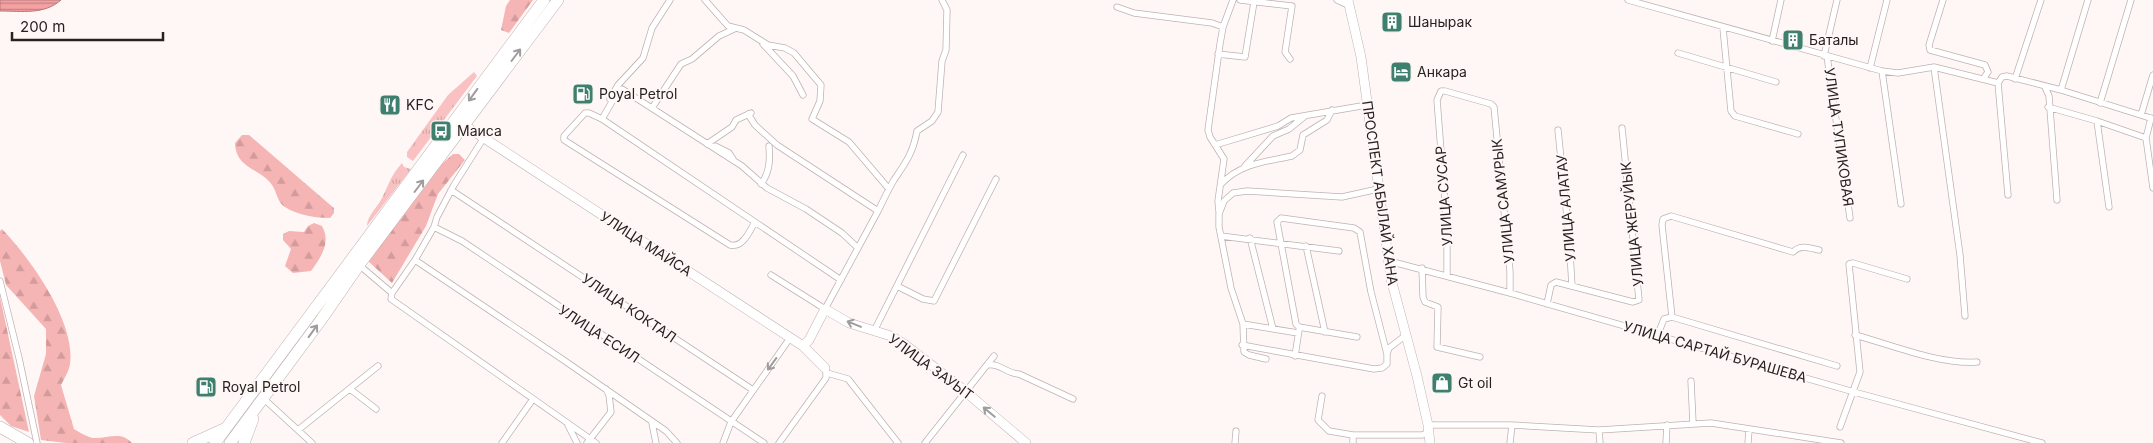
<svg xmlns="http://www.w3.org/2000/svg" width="2153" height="443" font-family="Inter,sans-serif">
  <defs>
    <pattern id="grass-tufts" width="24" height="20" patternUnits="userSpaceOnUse" patternTransform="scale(1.25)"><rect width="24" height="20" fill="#f9c1c1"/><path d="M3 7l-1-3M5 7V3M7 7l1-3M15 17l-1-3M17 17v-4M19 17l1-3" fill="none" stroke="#d5a6a6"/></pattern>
    <pattern id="forest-firs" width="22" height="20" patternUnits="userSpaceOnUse" patternTransform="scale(1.25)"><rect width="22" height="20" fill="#f6b5b5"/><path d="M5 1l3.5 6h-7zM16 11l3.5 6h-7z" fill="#d39b9b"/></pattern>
    <pattern id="water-rules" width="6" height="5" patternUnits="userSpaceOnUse" patternTransform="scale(1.25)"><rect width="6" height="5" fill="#f5a0a1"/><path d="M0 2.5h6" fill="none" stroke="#c68283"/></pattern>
  </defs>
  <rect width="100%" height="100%" fill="#fff7f6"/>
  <path fill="url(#grass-tufts)" d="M474,72L477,76L413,161L407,157V152L448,95Z
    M402,163L404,167L411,169L367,226C367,216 377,208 382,198C390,183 389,178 402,163Z"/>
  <path fill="url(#forest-firs)" d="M510,0H533L509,33L501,30L506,6Z
    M242,135H249L328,203L334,208V213L330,218C317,218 296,215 285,207C277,202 277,192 272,185C260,168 236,169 235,143Z
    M453,154H459L465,160L438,194L426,226L392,283L368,261L434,171Z
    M314,223L322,226C331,242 322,256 311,271L293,273L285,266L291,249L283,240V234L289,231L304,232L308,226Z
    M2,229C30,258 76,322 70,364C69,371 64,379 61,385L74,429C79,432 87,437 93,438C107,439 121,430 132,443H66L41,440L34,396L46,354V329L6,285L0,261V231Z
    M0,297L29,432L11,426L0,415Z"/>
  <path fill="url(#water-rules)" stroke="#b77a7b" d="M0,0H61C44,15 22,11 0,11Z"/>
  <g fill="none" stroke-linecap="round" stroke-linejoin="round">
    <g stroke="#bfb2b1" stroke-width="7">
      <path id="street" d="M705,0L728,26L744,30L768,45L785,48L794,53L821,85L820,101L812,119L849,142L889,189
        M1240,0L1292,6L1285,52L1290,59
        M1337,0L1350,6
        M1628,0L1882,71L1898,73L1934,67L1998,83
        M1943,0L1929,45L1930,50L1985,65L1988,72L1983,79
        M1117,7L1134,13L1212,23L1223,27
        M1723,28L1731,111L1735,116L1798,134
        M1772,41L1781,0
        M763,44L793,76L803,95
        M1678,53L1776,82
        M1218,54L1245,57L1254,2
        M1824,56L1837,0
        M1827,56L1850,218
        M1934,67L1960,255L1965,316
        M1870,68L1887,0
        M1882,71L1901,204
        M2015,79L2041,0
        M2045,87L2049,96L2057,200
        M2061,90L2088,0
        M610,99L618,85L643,58L652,28L670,0
        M2100,103L2131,0
        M2048,107L2097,121L2146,138
        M652,108L681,64L692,59L719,36L734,29
        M748,114L755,125L777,145L878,211L825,309L771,275
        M2141,115L2153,75
        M2151,118L2146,138L2153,188
        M602,119L613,100L622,89L742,166L767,188L806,209L842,233L858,248
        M2097,121L2109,207
        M1558,130L1569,237L1572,286
        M483,139L454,185L437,217L434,227L415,260L392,293L391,299L596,443
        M707,144L732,127L736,120L751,113
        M1215,145L1278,126L1291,118L1367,105
        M715,146L729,153L733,159
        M1245,166L1273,136L1289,129L1305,116
        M761,184C770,172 770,160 769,146
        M1221,184C1241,163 1265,162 1292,156L1300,150L1303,135L1327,120L1332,110
        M451,190L753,390
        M2008,195L1998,83L2002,77L2007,76L2061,90L2153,119
        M878,211C883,201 888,190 894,180C906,162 913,153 917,131L932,121L938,112L942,61L946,50L947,10L942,0
        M1219,212L1218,201L1224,159L1210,137L1208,130L1220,44L1223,27L1233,0
        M755,222C749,232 743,248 730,245L564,140V136L585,113H589L602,119C682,173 762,226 841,280
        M434,227L462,241L764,443
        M1221,236L1339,251
        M1250,238L1273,329
        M1306,246L1325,332
        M1819,250C1809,248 1801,244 1793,252L1671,216L1663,219L1662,225L1672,317L1837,366
        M415,260L565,361L666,431L677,443
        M1389,261L1510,293L1854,392L2042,443
        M359,265L392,293
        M1422,268L1423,297L1425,302L1438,307L1437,347L1480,357
        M1447,275V227L1437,100L1441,91H1445L1491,104L1494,107L1510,272V293
        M0,281L19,358L37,443
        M897,286L923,299L934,301L996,179
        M1547,304L1551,285L1556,282L1633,302L1639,300L1622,128
        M1243,324L1298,333
        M874,331L963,155
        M1658,334L1664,319L1672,317
        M1855,335C1892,345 1940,365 1977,362
        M1242,345L1374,369L1382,368L1387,364V354L1371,292L1360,232L1354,228L1281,218L1277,222L1296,324L1299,327L1357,337
        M1387,354L1389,348L1406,335
        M1295,356L1299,330
        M1266,359L1249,355L1244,352L1243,324L1231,288L1219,227V214L1224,201L1233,193L1247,191L1342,197L1378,189
        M988,365C1000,363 1007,374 1019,374L1073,399
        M827,373L848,379L898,443
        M1691,381L1693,423
        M350,389L376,409
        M1322,396L1318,420L1329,431L1353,435H1422L1429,432
        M263,398L312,443
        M652,423L656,443
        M568,425L577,443
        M1428,425H1512L1599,430L1711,423L1841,443
        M1840,427L1860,372L1849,264L1853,263L1907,279
        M298,430L378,366
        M1599,430L1600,443
        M502,443L533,399
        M587,443L611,412L609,395L606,389
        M723,443L731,422L790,338
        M779,443L826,378V371
        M925,443L994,356
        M1235,443L1236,431
        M1353,443V435
        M1510,443L1512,425
        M1666,443L1667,425
        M1748,443L1749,430"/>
    </g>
    <g stroke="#bfb2b1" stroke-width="10">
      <path id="secondary" d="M1348,0L1361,57L1391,279L1417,376L1428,425L1430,443
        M464,125L803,346L825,368
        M803,346L809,340L825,309L849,323L891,336L904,344L960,387L1026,443"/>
    </g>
    <g stroke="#bfb2b1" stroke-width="12">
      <path id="highway" d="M0,427L28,443
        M193,443L224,429
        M215,443L544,0
        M230,443L321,320L359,265L558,0
        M244,443L253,419"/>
    </g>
    <use href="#street" stroke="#fff" stroke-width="5.5"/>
    <use href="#secondary" stroke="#fff" stroke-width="9"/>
    <use href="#highway" stroke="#fff" stroke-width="11"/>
  </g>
  <defs><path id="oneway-shaft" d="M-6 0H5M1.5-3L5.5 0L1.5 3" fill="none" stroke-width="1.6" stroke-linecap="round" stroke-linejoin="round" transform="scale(1.25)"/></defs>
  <g stroke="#9e9c9c">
    <use href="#oneway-shaft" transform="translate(516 55) rotate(-53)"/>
    <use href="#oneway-shaft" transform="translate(473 95) rotate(126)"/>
    <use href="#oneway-shaft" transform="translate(419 186) rotate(-53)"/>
    <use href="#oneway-shaft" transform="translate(854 324) rotate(-158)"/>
    <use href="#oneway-shaft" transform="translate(313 331) rotate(-54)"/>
    <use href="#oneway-shaft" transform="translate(772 364) rotate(126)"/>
    <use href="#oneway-shaft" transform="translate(989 412) rotate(-140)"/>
  </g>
  <defs>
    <g id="building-square" transform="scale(1.125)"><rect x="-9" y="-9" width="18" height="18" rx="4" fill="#3f7f6d" stroke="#fff7f6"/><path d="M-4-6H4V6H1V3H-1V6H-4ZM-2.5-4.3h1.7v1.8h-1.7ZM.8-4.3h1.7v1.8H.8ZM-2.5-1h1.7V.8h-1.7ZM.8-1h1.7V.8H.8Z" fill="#fff"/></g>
    <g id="hotel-square" transform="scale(1.125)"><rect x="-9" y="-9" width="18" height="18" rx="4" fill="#3f7f6d" stroke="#fff7f6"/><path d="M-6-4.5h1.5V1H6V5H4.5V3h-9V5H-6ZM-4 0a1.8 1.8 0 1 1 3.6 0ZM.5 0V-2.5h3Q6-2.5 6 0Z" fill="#fff"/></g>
    <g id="fuel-square" transform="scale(1.125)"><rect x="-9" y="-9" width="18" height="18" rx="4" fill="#3f7f6d" stroke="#fff7f6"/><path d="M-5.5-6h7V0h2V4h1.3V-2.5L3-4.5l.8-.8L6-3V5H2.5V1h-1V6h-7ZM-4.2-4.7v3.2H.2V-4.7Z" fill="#fff"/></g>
    <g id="restaurant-square" transform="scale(1.125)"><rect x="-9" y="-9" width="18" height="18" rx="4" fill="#3f7f6d" stroke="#fff7f6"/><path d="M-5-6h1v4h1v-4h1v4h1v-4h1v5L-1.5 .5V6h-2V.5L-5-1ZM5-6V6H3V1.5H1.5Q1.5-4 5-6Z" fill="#fff"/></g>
    <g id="bus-square" transform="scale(1.125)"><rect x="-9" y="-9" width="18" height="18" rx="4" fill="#3f7f6d" stroke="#fff7f6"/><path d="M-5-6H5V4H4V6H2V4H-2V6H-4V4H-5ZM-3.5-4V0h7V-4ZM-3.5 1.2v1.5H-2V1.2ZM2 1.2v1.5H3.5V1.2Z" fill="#fff"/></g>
    <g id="shop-square" transform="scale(1.125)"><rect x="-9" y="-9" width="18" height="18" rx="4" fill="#3f7f6d" stroke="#fff7f6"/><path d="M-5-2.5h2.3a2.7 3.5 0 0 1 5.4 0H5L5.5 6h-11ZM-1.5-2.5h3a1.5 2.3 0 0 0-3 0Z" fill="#fff"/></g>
  </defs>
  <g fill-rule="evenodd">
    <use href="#building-square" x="1392" y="22"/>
    <use href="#building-square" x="1793" y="40"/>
    <use href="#hotel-square" x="1401" y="72"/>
    <use href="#fuel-square" x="583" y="94"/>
    <use href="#restaurant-square" x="390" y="105"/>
    <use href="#bus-square" x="441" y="131"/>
    <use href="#shop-square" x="1442" y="383"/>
    <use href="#fuel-square" x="206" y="387"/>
  </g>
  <g text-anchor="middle" stroke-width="4" stroke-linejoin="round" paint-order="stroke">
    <g font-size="14" fill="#272222" stroke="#fff7f6" text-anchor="start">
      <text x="1408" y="27">Шанырак</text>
      <text x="1809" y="45">Баталы</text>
      <text x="1417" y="77">Анкара</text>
      <text x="599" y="99">Poyal Petrol</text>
      <text x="406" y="110">KFC</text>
      <text x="457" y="136">Маиса</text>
      <text x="1458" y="388">Gt oil</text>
      <text x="222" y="392">Royal Petrol</text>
    </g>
    <g font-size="14" fill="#272222" stroke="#fff7f6">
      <text transform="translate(1839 137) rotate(82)" y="5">УЛИЦА ТУПИКОВАЯ</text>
      <text transform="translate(1380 193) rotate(82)" y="5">ПРОСПЕКТ АБЫЛАЙ ХАНА</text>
      <text transform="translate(1444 196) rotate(-94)" y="5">УЛИЦА СУСАР</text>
      <text transform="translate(1503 201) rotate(-96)" y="5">УЛИЦА САМУРЫК</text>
      <text transform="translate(1566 208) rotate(-95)" y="5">УЛИЦА АЛАТАУ</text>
      <text transform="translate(1632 224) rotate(-96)" y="5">УЛИЦА ЖЕРУЙЫК</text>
      <text transform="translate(646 244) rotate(33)" y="5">УЛИЦА МАЙСА</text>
      <text transform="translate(629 308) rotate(34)" y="5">УЛИЦА КОКТАЛ</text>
      <text transform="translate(599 334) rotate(33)" y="5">УЛИЦА ЕСИЛ</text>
      <text transform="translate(1715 352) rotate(16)" y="5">УЛИЦА САРТАЙ БУРАШЕВА</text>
      <text transform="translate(931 367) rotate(36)" y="5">УЛИЦА ЗАУЫТ</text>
    </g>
  </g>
  <path d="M12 32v8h151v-8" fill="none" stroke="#272222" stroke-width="2.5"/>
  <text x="20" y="32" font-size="15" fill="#272222" stroke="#fff7f6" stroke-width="4" paint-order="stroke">200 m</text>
</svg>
